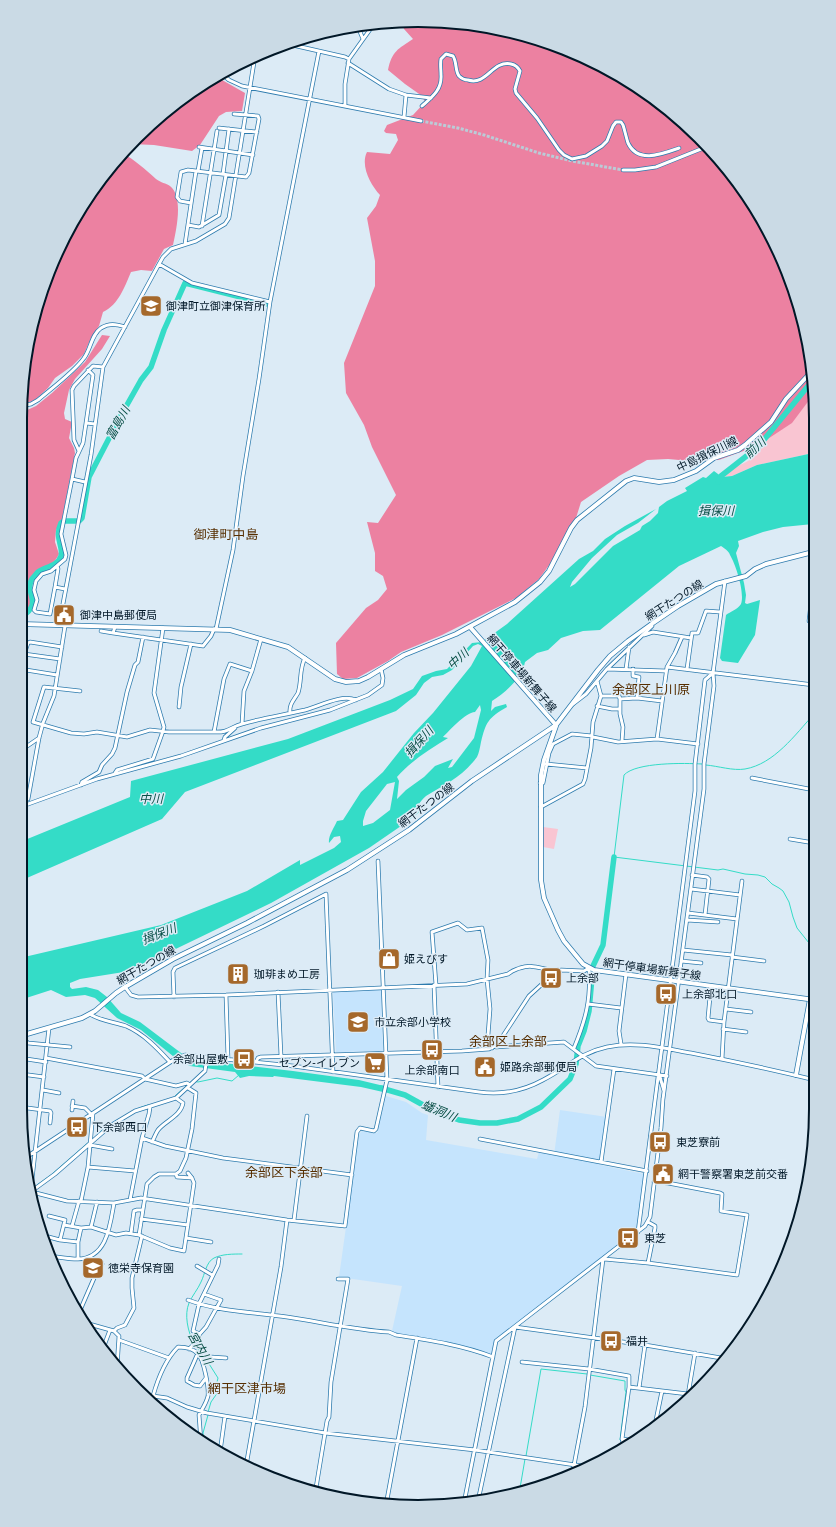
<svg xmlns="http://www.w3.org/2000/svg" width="836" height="1527" font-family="'PT Sans','Noto Sans JP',sans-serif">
  <rect width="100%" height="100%" fill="#dcebf6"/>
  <path fill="#c5e4fd" d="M381,989L383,1051L336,1052L333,992Z
    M386,1096L406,1102L422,1113L428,1115L426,1140L537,1159L539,1152L554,1155L560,1110L607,1117L600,1165L644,1174L637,1230L495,1340L492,1356L394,1333L392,1331L402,1286L339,1277L359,1134L362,1131L377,1133Z"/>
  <path fill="#f9c5d2" d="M813,388V453L757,465L732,476L722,477L721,474C730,467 742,466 751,459C761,450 767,440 775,430C787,416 800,402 813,388Z
    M543,827L558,829L554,849L543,847Z"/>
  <path fill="#ec81a1" d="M401,21L470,23L546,41L617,73L681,119L749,197L786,266L813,366V395L792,423L757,446L719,460L690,461L668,459L647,460L619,476L581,502L576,518L558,553L539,579L516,598L442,635L401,652L388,661L357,678L343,679L337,674L336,643L366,608L378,600L387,589L383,576L375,571V553L367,522L378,523L396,495L372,447L364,425L346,393L344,363L375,286V261L367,218L376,206L380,195C371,185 360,166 367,152L390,154L398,140L396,134L386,133L384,131L387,125L413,115L425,102L422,96L405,84L388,70C392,51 398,49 413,39L404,29Z
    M219,76L222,80L245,93L242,111L226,112L219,116L200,145L192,151L154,145L131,144L176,102Z
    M122,153C135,160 145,169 156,179C161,183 166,183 170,186C184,197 176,231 173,245L164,249L152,271L141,270L131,272C124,288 119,304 103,312L99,326L91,338L84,354L72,366L55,378L48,388L36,399L26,404H21V392L34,315L73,219Z
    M102,335L110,336L102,349L75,379L69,390L64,413L65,419L72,422L69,438L74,448L75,453L62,519L56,530L55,542L59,554C52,570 39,564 31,578C25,590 35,599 27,612L21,603V411H25L36,406L52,393L85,362Z"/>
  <path fill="#34dcc7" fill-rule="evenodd" d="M813,453V524L783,527L763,532L738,541L739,546L736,553L744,583L746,595L745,603L747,604L760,600L755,635L738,663L722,661L720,658L726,615C730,612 738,609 741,604C745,593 736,565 730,555C729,551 724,548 721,546L679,566L600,630L583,631L561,638L548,650L537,653L525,662C522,678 505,693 492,701L491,711L495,707L506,704L507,707C488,718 486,722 481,742C480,747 479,753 477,757C462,777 446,784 426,796C420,801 416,810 408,812L405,820L426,807L401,826L369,848L271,903L130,971L80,979L70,983V987L72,989L86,987L98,990L107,997L121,1013L140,1022L189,1059L293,1071L359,1080L384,1086L383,1092L361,1087L274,1076L273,1077L249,1076L240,1078L235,1072L190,1066L179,1061L141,1030L117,1018L95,998L85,995L66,997L51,990L20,1000V958L161,925L247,891L300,860V865L334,848L341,842L340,836L334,837L329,843C328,836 334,828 337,821L343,820L361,792L383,772L414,733L433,713L471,666L482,646L478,644L473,646L452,670L443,675L432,677L424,683L416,695L396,711L185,792L162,819L20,881V842L130,797L131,781L288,739L390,700L413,689L422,676L436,671L447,669L472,643L482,642L507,624L579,559L593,551L605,539L625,526L656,509L638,523L617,535L592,558L572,582L570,587L575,584L613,546L640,530L642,526L650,521L658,513L659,507L667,501L687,491L685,488L703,477L706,478L714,471L722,477L732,476L757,465ZM480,705L481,710L474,738L452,767L448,768L453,759L435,766L424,777L406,790L397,799L399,781L397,777C411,761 430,749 448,738L443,737C450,730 465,713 475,712ZM395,782L390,810L373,823L363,826V821L366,811L387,784Z"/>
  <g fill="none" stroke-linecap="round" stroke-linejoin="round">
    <path stroke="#34dcc7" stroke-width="1" d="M702,764C685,763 636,762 624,775L614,857L718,870L723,869L745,874L758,875L765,877L772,884L779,888L783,891L789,902L793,917L797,928L813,948
      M706,765C718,766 733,771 745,769C774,764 795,735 814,714
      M174,1097L192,1081L198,1082L217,1078L232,1081L239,1075
      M139,1108L148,1105
      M96,1136L107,1126
      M33,1188L51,1175L89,1142
      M193,1342C188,1331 184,1315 189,1303C192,1296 198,1289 201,1282C205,1274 206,1262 214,1258C222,1254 233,1254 242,1254
      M195,1345L204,1357
      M206,1359L218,1378L217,1382L218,1392L211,1402L208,1412
      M590,1375L625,1381V1390L626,1392L620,1440H621
      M624,1441L633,1443
      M204,1444L203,1433L208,1415
      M526,1456L541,1369L587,1374
      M519,1494L525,1459"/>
    <path stroke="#34dcc7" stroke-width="5.5" d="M718,482L721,476L758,447L813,380
      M21,617C45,602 23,593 32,579C34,577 36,574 38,572C45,567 58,566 61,556C64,547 54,538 61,523L64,521H79L82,518L89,477L119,419L141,380L151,367L164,330L185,283L268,304
      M381,1088L405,1095L434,1111L459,1120L480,1123H497L518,1119L541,1107L570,1079L576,1064L578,1046L584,1031L589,1011L593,966L603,945L614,857"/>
    <path stroke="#bbcbd7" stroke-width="3" stroke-dasharray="3 1.5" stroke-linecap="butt" d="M421,121L458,128L484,135L539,153L572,161L623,170"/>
    <g stroke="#2d7bae" stroke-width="4.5">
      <path id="minor" d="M358,27L363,39
        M288,44L345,57L349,59
        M348,63L389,89L406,95
        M222,74L229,80L242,86L421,121
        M345,106V84L349,59L374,24
        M422,106C432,97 442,90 441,75C441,69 440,64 441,59L446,54L453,56C457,62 455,71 459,76C462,79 465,80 468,80C487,86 492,60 511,64C516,65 518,67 520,71L515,89L516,93L537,118L559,150L564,155L572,159L586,156L602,146L607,141L613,126L616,122H621L623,125C625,131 626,137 628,143C638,164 662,154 679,148
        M404,117L406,95L431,98
        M219,128L257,132
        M199,147L253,155
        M623,170H635L656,167L706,147
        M198,171L202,148
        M223,174L229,129
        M191,203L180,201L177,197L181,172L188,170L246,177L249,173L259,119L258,116L234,114
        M188,225L199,227L219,215L226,175
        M202,226L217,131
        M185,244L196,171
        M159,264L192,283L270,302
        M88,370L93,375L86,423L95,424
        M21,406L31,404L38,400C52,388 74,372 84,358C91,349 91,335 101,328C109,323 116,324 125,327
        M79,451L74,440L72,390L74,386L93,366L103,367
        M85,482L72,479L76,458L83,443L86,423
        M57,566L58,569L55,587L65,589
        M813,585L809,621L813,622
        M55,587L50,614L36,612L34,610L37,600L34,590L36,581L42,574L51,571L65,559L66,555L61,534L72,479
        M59,625L91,455L103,367L159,264L163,257L171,249L196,241L225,224L229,218L255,56
        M115,627L113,633L203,646L211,636L214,629
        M216,629L233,550L243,476L259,379L270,302L319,51
        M101,631L113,633
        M644,635L653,632L691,638
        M24,654L60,659
        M667,667L675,653L682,637
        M607,669L652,626
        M626,669L629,647
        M633,669V676L639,677L637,698
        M687,669L692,633H698L706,611L720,612
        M57,675L26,670C20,661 25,652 28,643L30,642L62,647
        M80,691L44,687L33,722L71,733L84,734L97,732L127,737L150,730L169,732H214L224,679L230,664L252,671
        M601,696H619L620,699L637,698L662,701
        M620,699V714L623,727L622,741
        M573,704L586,694L607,669L666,671
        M597,706L612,709H620
        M179,707L181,687L191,644
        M290,713C289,704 294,700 298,693C302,681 299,669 305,658
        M242,724L244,691L252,671L261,639
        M214,732C229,733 230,727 242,724C263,718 284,715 305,710C320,706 341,694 356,700
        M593,737L618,742L657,739L698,744
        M657,739L667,667L814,685
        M224,740L225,737L235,728
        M20,751L39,738
        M546,764L587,768
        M115,773L117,770L153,759L163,731L164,727L154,693L163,628
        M752,778L814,790
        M540,783H543L549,753L553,744L572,734L592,736
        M81,785L82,782L99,772L102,765L112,754L115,748L127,692L135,665L138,662L143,637
        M28,799L39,738L43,723L54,696L65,626
        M20,807L97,779L181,756L261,728L330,710L368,695L382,685L383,678L381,669
        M541,807L583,784L585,779L591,748L593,722L601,696L597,681
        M790,839L814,843
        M692,875L707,877L709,879L705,915
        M691,889L740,895
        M688,913L737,919
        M687,920L718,922
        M683,950L732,955
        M732,957L764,961
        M681,961L701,963
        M434,985L438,1087
        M436,985L432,932L458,923L467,930L482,928L488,960L487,979L490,1009L488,1035L492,1048
        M711,986L708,1018L709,1020L724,1022
        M125,987L131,995L138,997L226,995L467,984L508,974C513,970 515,970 520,968C535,963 543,971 558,970
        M278,992L281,1056
        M226,995L228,1059
        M174,997L173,972L175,968L264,926L326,894L333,1072
        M810,999L815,974
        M588,1004L621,1008
        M726,1009L751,1012
        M90,1014C100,1021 115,1022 126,1026C144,1034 157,1048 170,1062
        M723,1029L746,1032
        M24,1034L25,1040L28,1043L70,1047
        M621,1044L619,1031L626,974
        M496,1047L564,1042L596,1066L667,1076
        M20,1058L46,1062
        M46,1058L142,1076L145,1079L176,1086L187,1083L190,1085
        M722,1059L724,1022L742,881
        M256,1062L258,1058L261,1057L462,1051L489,1049L497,1045L529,996L552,975L561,970L584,971L589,968C591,1000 586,1019 574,1048
        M21,1074L44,1077
        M660,1077L664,1091
        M43,1090L59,1093
        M663,1099L704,789V764L714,686L713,673L725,581
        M72,1106L85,1108L91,1114
        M20,1107L50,1111L51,1113L50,1123
        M72,1110L73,1101
        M142,1138L165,1146L223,1158L352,1175
        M480,1139L647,1171
        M152,1142C154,1138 156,1133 158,1130C165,1121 181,1116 183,1103L176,1098
        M90,1145L112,1149
        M25,1158L175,1059L185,1055L293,1066L479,1092C501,1095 523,1091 543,1080C567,1068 579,1053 607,1047C635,1041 663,1048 691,1053C732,1061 774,1070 815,1080
        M601,1162L614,1069
        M88,1167L135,1171
        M176,1174L177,1177L192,1178
        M32,1192L67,1201L114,1203L141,1198L287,1220L345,1226L357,1132L360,1128L374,1131L376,1129L387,1080L378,861
        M29,1193L55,1174L110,1126L135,1111L176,1098L205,1071L207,1057
        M30,1197L49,1028
        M130,1200L142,1138L149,1114L150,1107
        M81,1201L88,1167L93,1113
        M49,1216L65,1220L60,1240
        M141,1219L188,1225
        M294,1220L307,1116
        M648,1222L655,1226V1228L648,1263
        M64,1225L81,1228
        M72,1226L79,1201
        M91,1227L97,1202
        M638,1232L695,791V764L705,680L713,673
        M131,1233L134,1211L137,1210H143
        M41,1235L60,1240L78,1242
        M139,1235L147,1184L154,1177L159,1174H176L180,1171L186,1158L192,1129L196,1093L188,1088
        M186,1238L211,1242
        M50,1256C59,1257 68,1259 78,1259C107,1258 110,1226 114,1203
        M78,1259V1242L81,1228L91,1227L116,1235L126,1233L139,1235L170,1248L184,1251L194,1183L192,1178L188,1173
        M604,1259L648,1263L737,1275L747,1215L721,1211L722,1194L720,1193L668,1183L654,1182
        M197,1266L212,1275
        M188,1300C220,1312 254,1312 287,1317C321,1322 355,1330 389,1332L396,1335C428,1340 462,1345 493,1357
        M78,1315L95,1276L102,1264L101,1262L89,1258
        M82,1322L114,1331L119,1336L117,1367
        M515,1327L645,1345L727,1359
        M114,1331L117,1328L125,1325L134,1308L132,1288V1278L142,1236
        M200,1334L193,1331L199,1304L218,1265L219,1259
        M119,1340L169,1358
        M189,1349L195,1343L196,1338L206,1327L221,1300L204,1294
        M102,1351L110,1330
        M198,1353L187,1378V1381L194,1385L200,1386L206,1378
        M201,1359L211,1357L226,1358
        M522,1362L589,1369L629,1376V1387L622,1439L623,1442V1449
        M629,1387L688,1394
        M639,1388L645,1345
        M144,1396H153L167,1398L187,1407L207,1413L325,1433L475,1450L589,1467
        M153,1396C158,1378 165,1360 178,1347C185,1347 194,1349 198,1354C204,1360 209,1388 208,1396C206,1404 202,1409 199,1415L201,1442
        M687,1401L695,1353
        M153,1406L155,1396
        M658,1426L655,1425L662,1391
        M652,1430L653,1425H655
        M622,1439L636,1441
        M220,1452L225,1416
        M246,1466L281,1267L287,1220
        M572,1476L585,1407L603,1259
        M315,1494L327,1421L329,1417L331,1382L348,1279H338
        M478,1501L515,1327
        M464,1503L496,1341L645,1226L650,1217L661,1128L663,1098
        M386,1505L417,1338"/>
    </g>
    <g stroke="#2d7bae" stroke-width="5.5">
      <path id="major" d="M21,624L230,630L288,647L335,679L346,682L359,681L368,677L404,655L456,634L515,602L540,582L549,571L571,528L577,520L626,481L634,478L659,482L674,480L696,471L714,458L738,450L745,445L771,422L786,399L813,370
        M470,627L556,725
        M556,726L544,760L541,775V880L544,898L558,930L564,941L583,964L594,970L815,1000
        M20,1036L82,1018L95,1011L116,993L125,987L173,959L247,923L347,870L409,830L472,781L556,725L598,670L610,656L628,641L653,623L678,606L716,584L746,576L755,569L766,564L813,552
        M796,1075L810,999"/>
    </g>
    <use href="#minor" stroke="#fff" stroke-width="3"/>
    <use href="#major" stroke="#fff" stroke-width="4"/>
  </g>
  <defs>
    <g id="school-square" transform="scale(1.15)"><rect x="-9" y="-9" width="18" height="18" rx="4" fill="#a5682b" stroke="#dcebf6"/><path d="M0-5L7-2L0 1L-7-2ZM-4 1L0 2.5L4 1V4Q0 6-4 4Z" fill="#fff"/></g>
    <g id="civic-square" transform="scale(1.15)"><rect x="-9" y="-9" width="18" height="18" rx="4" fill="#a5682b" stroke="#dcebf6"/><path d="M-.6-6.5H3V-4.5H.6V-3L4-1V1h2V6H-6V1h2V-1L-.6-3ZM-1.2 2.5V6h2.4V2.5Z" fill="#fff"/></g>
    <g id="shop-square" transform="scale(1.15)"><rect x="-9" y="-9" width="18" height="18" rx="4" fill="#a5682b" stroke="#dcebf6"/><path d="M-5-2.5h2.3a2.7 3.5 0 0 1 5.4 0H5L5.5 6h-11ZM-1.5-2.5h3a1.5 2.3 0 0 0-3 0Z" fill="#fff"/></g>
    <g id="building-square" transform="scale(1.15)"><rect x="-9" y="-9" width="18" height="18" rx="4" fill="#a5682b" stroke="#dcebf6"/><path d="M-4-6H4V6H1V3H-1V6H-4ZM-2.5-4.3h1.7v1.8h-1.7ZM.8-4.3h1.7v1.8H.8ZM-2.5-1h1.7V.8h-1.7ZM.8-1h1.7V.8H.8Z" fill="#fff"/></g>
    <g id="bus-square" transform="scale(1.15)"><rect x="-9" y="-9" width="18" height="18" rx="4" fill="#a5682b" stroke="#dcebf6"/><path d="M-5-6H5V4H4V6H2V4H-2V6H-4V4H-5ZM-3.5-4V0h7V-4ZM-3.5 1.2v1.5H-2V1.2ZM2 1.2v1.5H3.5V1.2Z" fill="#fff"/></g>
    <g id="supermarket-square" transform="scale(1.15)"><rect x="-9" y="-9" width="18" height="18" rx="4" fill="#a5682b" stroke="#dcebf6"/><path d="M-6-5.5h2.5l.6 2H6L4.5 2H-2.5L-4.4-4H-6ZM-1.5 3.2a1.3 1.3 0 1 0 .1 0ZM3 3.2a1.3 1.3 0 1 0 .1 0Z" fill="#fff"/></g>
  </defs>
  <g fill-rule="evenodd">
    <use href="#school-square" x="151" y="306"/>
    <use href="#civic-square" x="64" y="615"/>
    <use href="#shop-square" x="389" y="959"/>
    <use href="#building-square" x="238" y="974"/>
    <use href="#bus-square" x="551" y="978"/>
    <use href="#bus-square" x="666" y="994"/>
    <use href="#school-square" x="358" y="1022"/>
    <use href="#bus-square" x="432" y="1050"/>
    <use href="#bus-square" x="244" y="1059"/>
    <use href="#supermarket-square" x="375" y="1063"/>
    <use href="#civic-square" x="485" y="1067"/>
    <use href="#bus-square" x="77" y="1127"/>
    <use href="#bus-square" x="660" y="1142"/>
    <use href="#civic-square" x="663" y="1174"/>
    <use href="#bus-square" x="628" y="1238"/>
    <use href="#school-square" x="93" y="1268"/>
    <use href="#bus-square" x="611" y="1341"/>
  </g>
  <g text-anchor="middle" stroke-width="3" stroke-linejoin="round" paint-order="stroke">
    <g font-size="11" fill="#011727" stroke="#dcebf6" text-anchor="start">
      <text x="166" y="310">御津町立御津保育所</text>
      <text x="80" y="619">御津中島郵便局</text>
      <text x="404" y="963">姫えびす</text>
      <text x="254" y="978">珈琲まめ工房</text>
      <text x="566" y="982">上余部</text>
      <text x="682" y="998">上余部北口</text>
      <text x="374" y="1026">市立余部小学校</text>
      <text x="228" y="1063" text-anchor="end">余部出屋敷</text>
      <text x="360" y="1067" text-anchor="end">セブン-イレブン</text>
      <text x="500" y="1071">姫路余部郵便局</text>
      <text x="432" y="1074" text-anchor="middle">上余部南口</text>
      <text x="92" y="1131">下余部西口</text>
      <text x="676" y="1146">東芝寮前</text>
      <text x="678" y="1178">網干警察署東芝前交番</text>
      <text x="644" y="1242">東芝</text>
      <text x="108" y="1272">徳栄寺保育園</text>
      <text x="626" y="1345">福井</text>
    </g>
    <g font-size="11" fill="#011727" stroke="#dcebf6">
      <text transform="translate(707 454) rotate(-26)" y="4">中島揖保川線</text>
      <text transform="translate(674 600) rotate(-32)" y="4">網干たつの線</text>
      <text transform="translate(522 673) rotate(49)" y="4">網干停車場新舞子線</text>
      <text transform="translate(426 805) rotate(-37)" y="4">網干たつの線</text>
      <text transform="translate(146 965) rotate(-30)" y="4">網干たつの線</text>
      <text transform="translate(652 969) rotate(8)" y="4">網干停車場新舞子線</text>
    </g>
    <g font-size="12" font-style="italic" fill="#094f47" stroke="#dcebf6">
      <text transform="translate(118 423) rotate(-61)" y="4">富島川</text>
      <text transform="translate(755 448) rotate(-43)" y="4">前川</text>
      <text x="716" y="515">揖保川</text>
      <text transform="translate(458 659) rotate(-43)" y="4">中川</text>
      <text transform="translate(419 742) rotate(-48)" y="4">揖保川</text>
      <text x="151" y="803">中川</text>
      <text transform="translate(159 934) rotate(-21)" y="4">揖保川</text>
      <text transform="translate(439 1111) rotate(23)" y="4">蟠洞川</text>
      <text transform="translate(200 1348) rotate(60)" y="4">宮内川</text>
    </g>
    <g font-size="13" fill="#562e00" stroke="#dcebf6">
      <text x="226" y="539">御津町中島</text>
      <text x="651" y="694">余部区上川原</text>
      <text x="508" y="1046">余部区上余部</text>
      <text x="284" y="1177">余部区下余部</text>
      <text x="247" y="1393">網干区津市場</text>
    </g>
  </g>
  <path d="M0 0H836V1527H0ZM418 27H418A391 391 0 0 1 809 418V1109A391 391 0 0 1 418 1500H418A391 391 0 0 1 27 1109V418A391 391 0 0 1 418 27Z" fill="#cadae5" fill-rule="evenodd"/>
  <path fill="none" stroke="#011727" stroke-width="2" d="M418 27H418A391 391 0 0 1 809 418V1109A391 391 0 0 1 418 1500H418A391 391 0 0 1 27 1109V418A391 391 0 0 1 418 27Z"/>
</svg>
